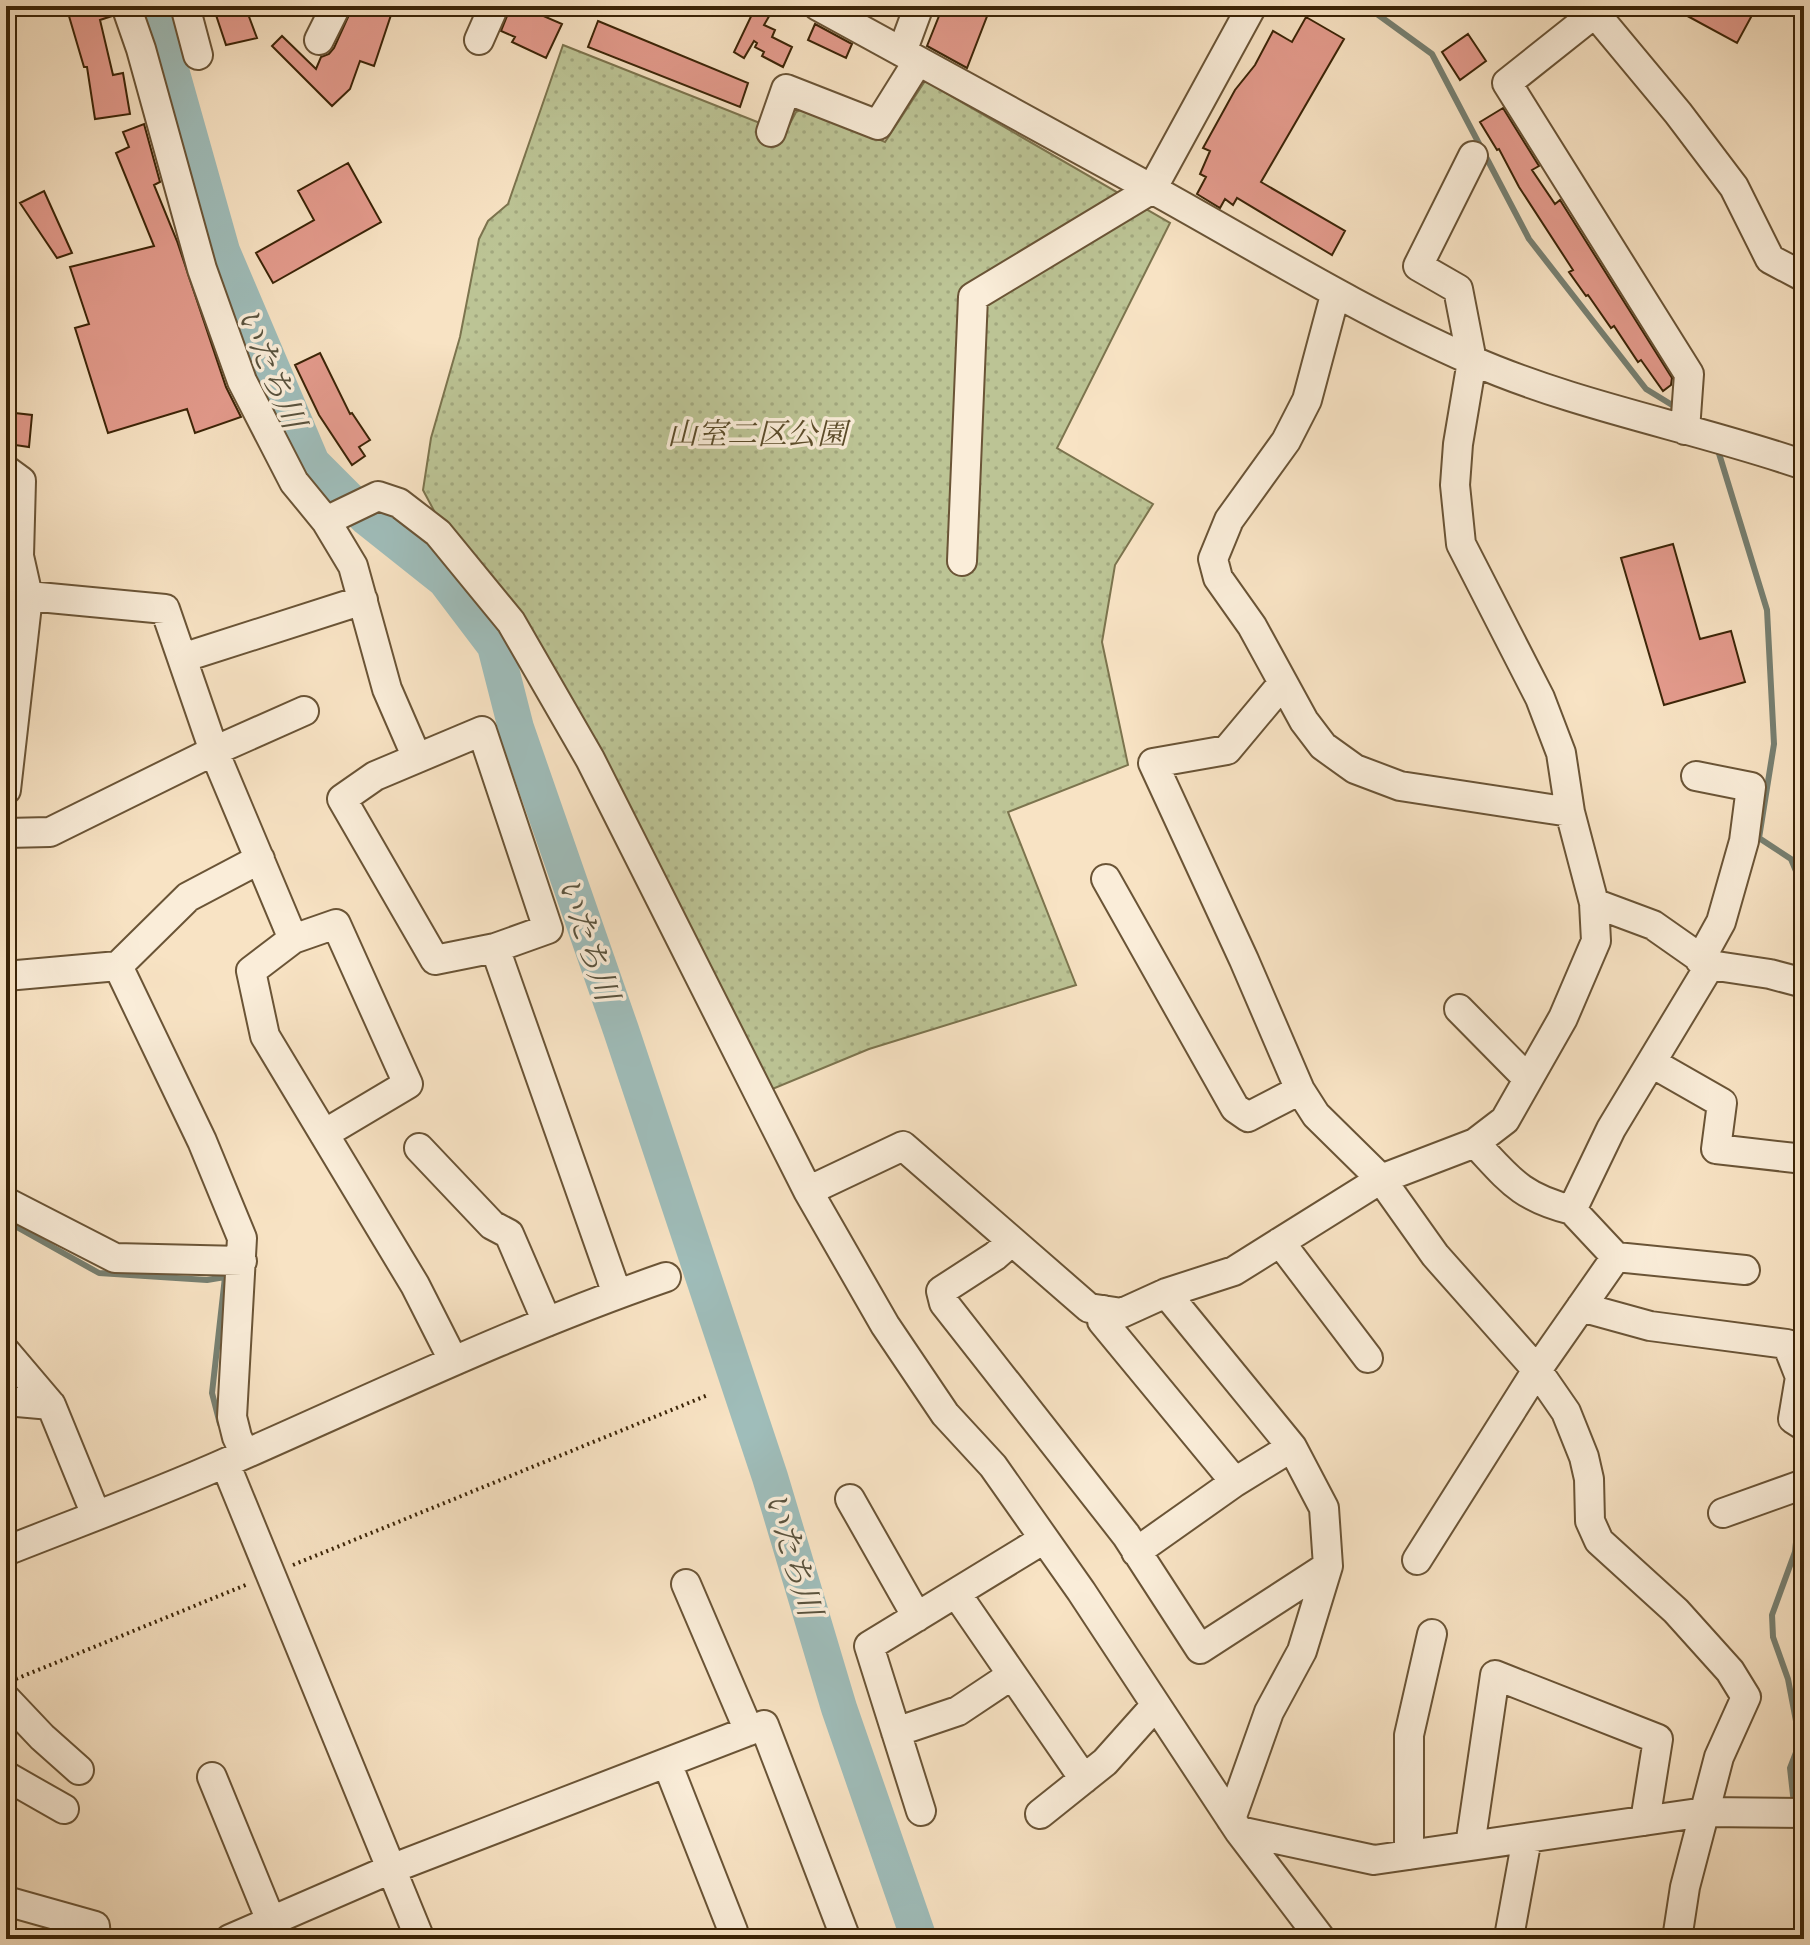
<svg xmlns="http://www.w3.org/2000/svg" width="1810" height="1945" font-family="'IM FELL French Canon','Noto Serif JP',serif">
  <defs>
    <pattern id="grass-dots" width="8" height="8" patternUnits="userSpaceOnUse" patternTransform="scale(2)"><rect width="8" height="8" fill="#bcc495"/><path d="M2 2h.1M6 6h.1" fill="none" stroke="#a2a87f" stroke-width="1.8" stroke-linecap="round"/></pattern>
  </defs>
  <rect width="100%" height="100%" fill="#f8e3c4"/>
  <filter id="stains"><feTurbulence type="fractalNoise" baseFrequency=".0025" numOctaves="4"/><feColorMatrix values="0 0 0 0 .2 0 0 0 0 .09 0 0 0 0 .02 0 0 0 .5 -.17"/></filter>
  <radialGradient id="worn" r=".72"><stop offset=".6" stop-color="#630" stop-opacity="0"/><stop offset="1" stop-color="#630" stop-opacity=".3"/></radialGradient>
  <path fill="url(#grass-dots)" stroke="#7c744e" stroke-width="2" d="M563,45L785,133L796,112L806,107L885,142L925,81L1170,223L1057,448L1153,504L1115,565L1102,642L1128,765L1008,812L1076,985L869,1049L770,1090L440,522L423,490L431,438L460,337L479,239L488,221L508,204Z"/>
  <g fill="none" stroke-linecap="round" stroke-linejoin="round">
    <path stroke="#778072" stroke-width="6" d="M1366,6L1432,54L1529,239L1646,389L1677,408
      M1717,447L1767,610L1774,744L1759,838L1791,859L1804,890
      M6,1221L99,1273L207,1280L225,1277L212,1393L220,1424
      M1794,1804L1790,1768L1800,1742L1788,1679L1773,1637L1772,1615L1795,1552L1801,1494"/>
    <path stroke="#9fbdba" stroke-width="36" d="M153,6L222,251L312,463L367,518L445,580L495,646L516,728L621,1030L770,1477L839,1708L919,1939"/>
  </g>
  <path fill="#e49b8d" stroke="#3b2407" stroke-width="2" d="M66,6H109L112,16L100,20L113,75L123,73L130,114L95,119L87,67H84Z
    M213,6H245L257,38L226,45Z
    M353,6H394L374,66L360,61L350,89L332,106L272,46L282,36L316,69L321,57L329,54L334,48Z
    M511,6H544L541,15L562,24L546,58L512,42L515,37L501,31Z
    M756,6H775L764,25L775,30L772,37L792,47L783,67L762,56L764,52L755,47L757,43L754,41L744,58L734,52Z
    M943,6H991L967,68L927,46Z
    M1669,6H1757L1737,43Z
    M1306,17L1344,39L1261,182L1345,231L1332,255L1237,198L1233,205L1225,199L1220,208L1197,194L1206,177L1200,174L1210,151L1203,148L1235,90L1255,65L1273,31L1292,42Z
    M598,21L748,83L740,107L588,47Z
    M815,24L852,44L846,58L808,40Z
    M1468,34L1486,61L1460,80L1442,52Z
    M1503,108L1539,166L1532,170L1555,204L1560,200L1672,378L1671,385L1663,391L1641,360L1638,362L1614,326L1611,328L1588,295L1586,296L1569,272L1573,270L1519,187L1499,149L1497,150L1480,122Z
    M144,124L160,182L154,185L177,241L226,387L241,417L195,433L187,409L108,433L75,328L89,324L70,267L154,246L116,153L129,147L123,132Z
    M348,163L381,222L273,283L256,253L314,220L298,191Z
    M44,191L72,253L57,258L20,203Z
    M320,353L350,414L352,413L370,440L359,447L365,456L352,465L319,415L295,365Z
    M6,412L32,415L29,447L8,444Z
    M1673,544L1700,639L1731,631L1745,682L1664,705L1621,558Z"/>
  <g fill="none" stroke-linecap="round" stroke-linejoin="round">
    <g stroke="#6a5436" stroke-width="32">
      <path id="minor" d="M126,6L141,49L202,269L242,381L294,482L326,521L353,566L387,689L417,758
        M185,6L198,55
        M818,6C929,67 1041,127 1152,189C1257,247 1359,311 1471,360C1578,407 1694,427 1804,465
        M1589,6L1678,113L1734,187L1770,259L1804,277
        M1595,13L1507,83L1689,374L1685,430
        M319,40L336,6
        M479,40L494,6
        M902,52L919,6
        M771,132L786,89L878,125L918,61
        M1335,295L1307,400L1286,441L1229,520L1213,559L1218,578L1252,626L1304,721L1323,746L1355,769L1400,786L1570,812
        M6,470L21,481L19,556L28,596L6,790
        M326,521L378,496L399,503L438,533L511,622L590,759L808,1191L885,1325L945,1414L993,1466L1081,1591L1239,1831L1321,1939
        M962,561L973,297L1152,189L1252,6
        M28,596L165,609L214,751L293,939L251,971L265,1036L415,1285L453,1360
        M182,658L363,600
        M1283,683L1227,750L1153,763L1244,960L1300,1090
        M482,731L548,929L495,948L435,960L342,799L375,776Z
        M1696,776L1751,787L1744,841L1721,922L1700,960
        M6,833L50,832L214,751L304,711
        M1106,879L1235,1108L1248,1117L1300,1090L1316,1115L1381,1179L1435,1255L1537,1370L1566,1412L1584,1457L1589,1479L1590,1521L1599,1541L1676,1611L1730,1671L1746,1697L1719,1757L1685,1887L1677,1939
        M1594,903L1653,925L1710,965L1770,974L1804,983
        M293,939L336,924L408,1084L324,1134
        M495,948L617,1294
        M118,966L202,1141L242,1238L232,1417L237,1437L245,1454
        M6,976L118,966L188,897L260,859
        M1459,1009L1528,1079
        M1652,1063L1722,1103L1716,1149L1804,1159
        M1475,1143C1509,1179 1520,1197 1572,1210L1611,1129L1710,965
        M419,1148L492,1225L509,1234L547,1322
        M808,1191L903,1146L1089,1308L1122,1313L1166,1293L1234,1271L1381,1179L1475,1143L1505,1120L1563,1018L1596,941L1594,903L1570,812L1561,753L1540,698L1461,544L1455,485L1458,444L1472,361L1458,289L1418,266L1473,156
        M6,1202L115,1258L242,1261
        M1012,1241L995,1256L941,1291L944,1303L1126,1535L1200,1649L1328,1566
        M1280,1242L1368,1358
        M1616,1257L1745,1270
        M1166,1293L1292,1447L1324,1508L1328,1566L1302,1651L1269,1712L1231,1819
        M1581,1307L1650,1326L1787,1344L1800,1377
        M1103,1310L1102,1321L1235,1482
        M6,1352L51,1405
        M1804,1370L1800,1377L1793,1419L1804,1426
        M6,1401L51,1405L96,1515
        M225,1463L420,1939
        M850,1499L917,1617
        M1723,1513L1804,1484
        M6,1551C79,1522 153,1495 225,1463C371,1399 515,1329 666,1277
        M1136,1552L1235,1482L1292,1447
        M1417,1560L1537,1370L1616,1257L1572,1210
        M686,1584L749,1731
        M956,1593L1084,1779
        M6,1699L42,1737L79,1770
        M896,1732L958,1711L1012,1675
        M667,1763L733,1931
        M6,1776L64,1809
        M212,1777L271,1921
        M921,1811L869,1646L1044,1539
        M1040,1814L1105,1762L1155,1706
        M1239,1831L1374,1860L1705,1812L1804,1813
        M1470,1846L1495,1675L1658,1739L1645,1821
        M1409,1855V1735L1432,1634
        M6,1901L95,1926L96,1939
        M230,1939L391,1869L764,1725L846,1939
        M1515,1939L1509,1937L1527,1838"/>
    </g>
    <path stroke="#3b2407" stroke-width="4" stroke-dasharray="2 4" stroke-linecap="butt" d="M293,1565L708,1395
      M16,1679L248,1584"/>
    <use href="#minor" stroke="#faedd9" stroke-width="28"/>
  </g>
  <g text-anchor="middle" stroke-width="7" stroke-linejoin="round" paint-order="stroke">
    <g font-size="30" font-style="italic" fill="#5b4c2a" stroke="#faedd9">
      <text x="757" y="444">山室二区公園</text>
    </g>
    <g font-size="32" font-style="italic" fill="#59523d" stroke="#faedd9">
      <text transform="translate(271 368) rotate(67)" y="11">いたち川</text>
      <text transform="translate(588 939) rotate(71)" y="11">いたち川</text>
      <text transform="translate(793 1554) rotate(73)" y="11">いたち川</text>
    </g>
  </g>
  <rect width="1810" height="1945" fill="none" stroke="#f8e3c4" stroke-width="32"/>
  <rect x="8" y="8" width="1794" height="1929" fill="none" stroke="#3b2407" stroke-width="4"/>
  <rect x="16" y="16" width="1778" height="1913" fill="none" stroke="#3b2407" stroke-width="2"/>
  <rect width="100%" height="100%" filter="url(#stains)"/>
  <rect width="100%" height="100%" fill="url(#worn)"/>
</svg>
